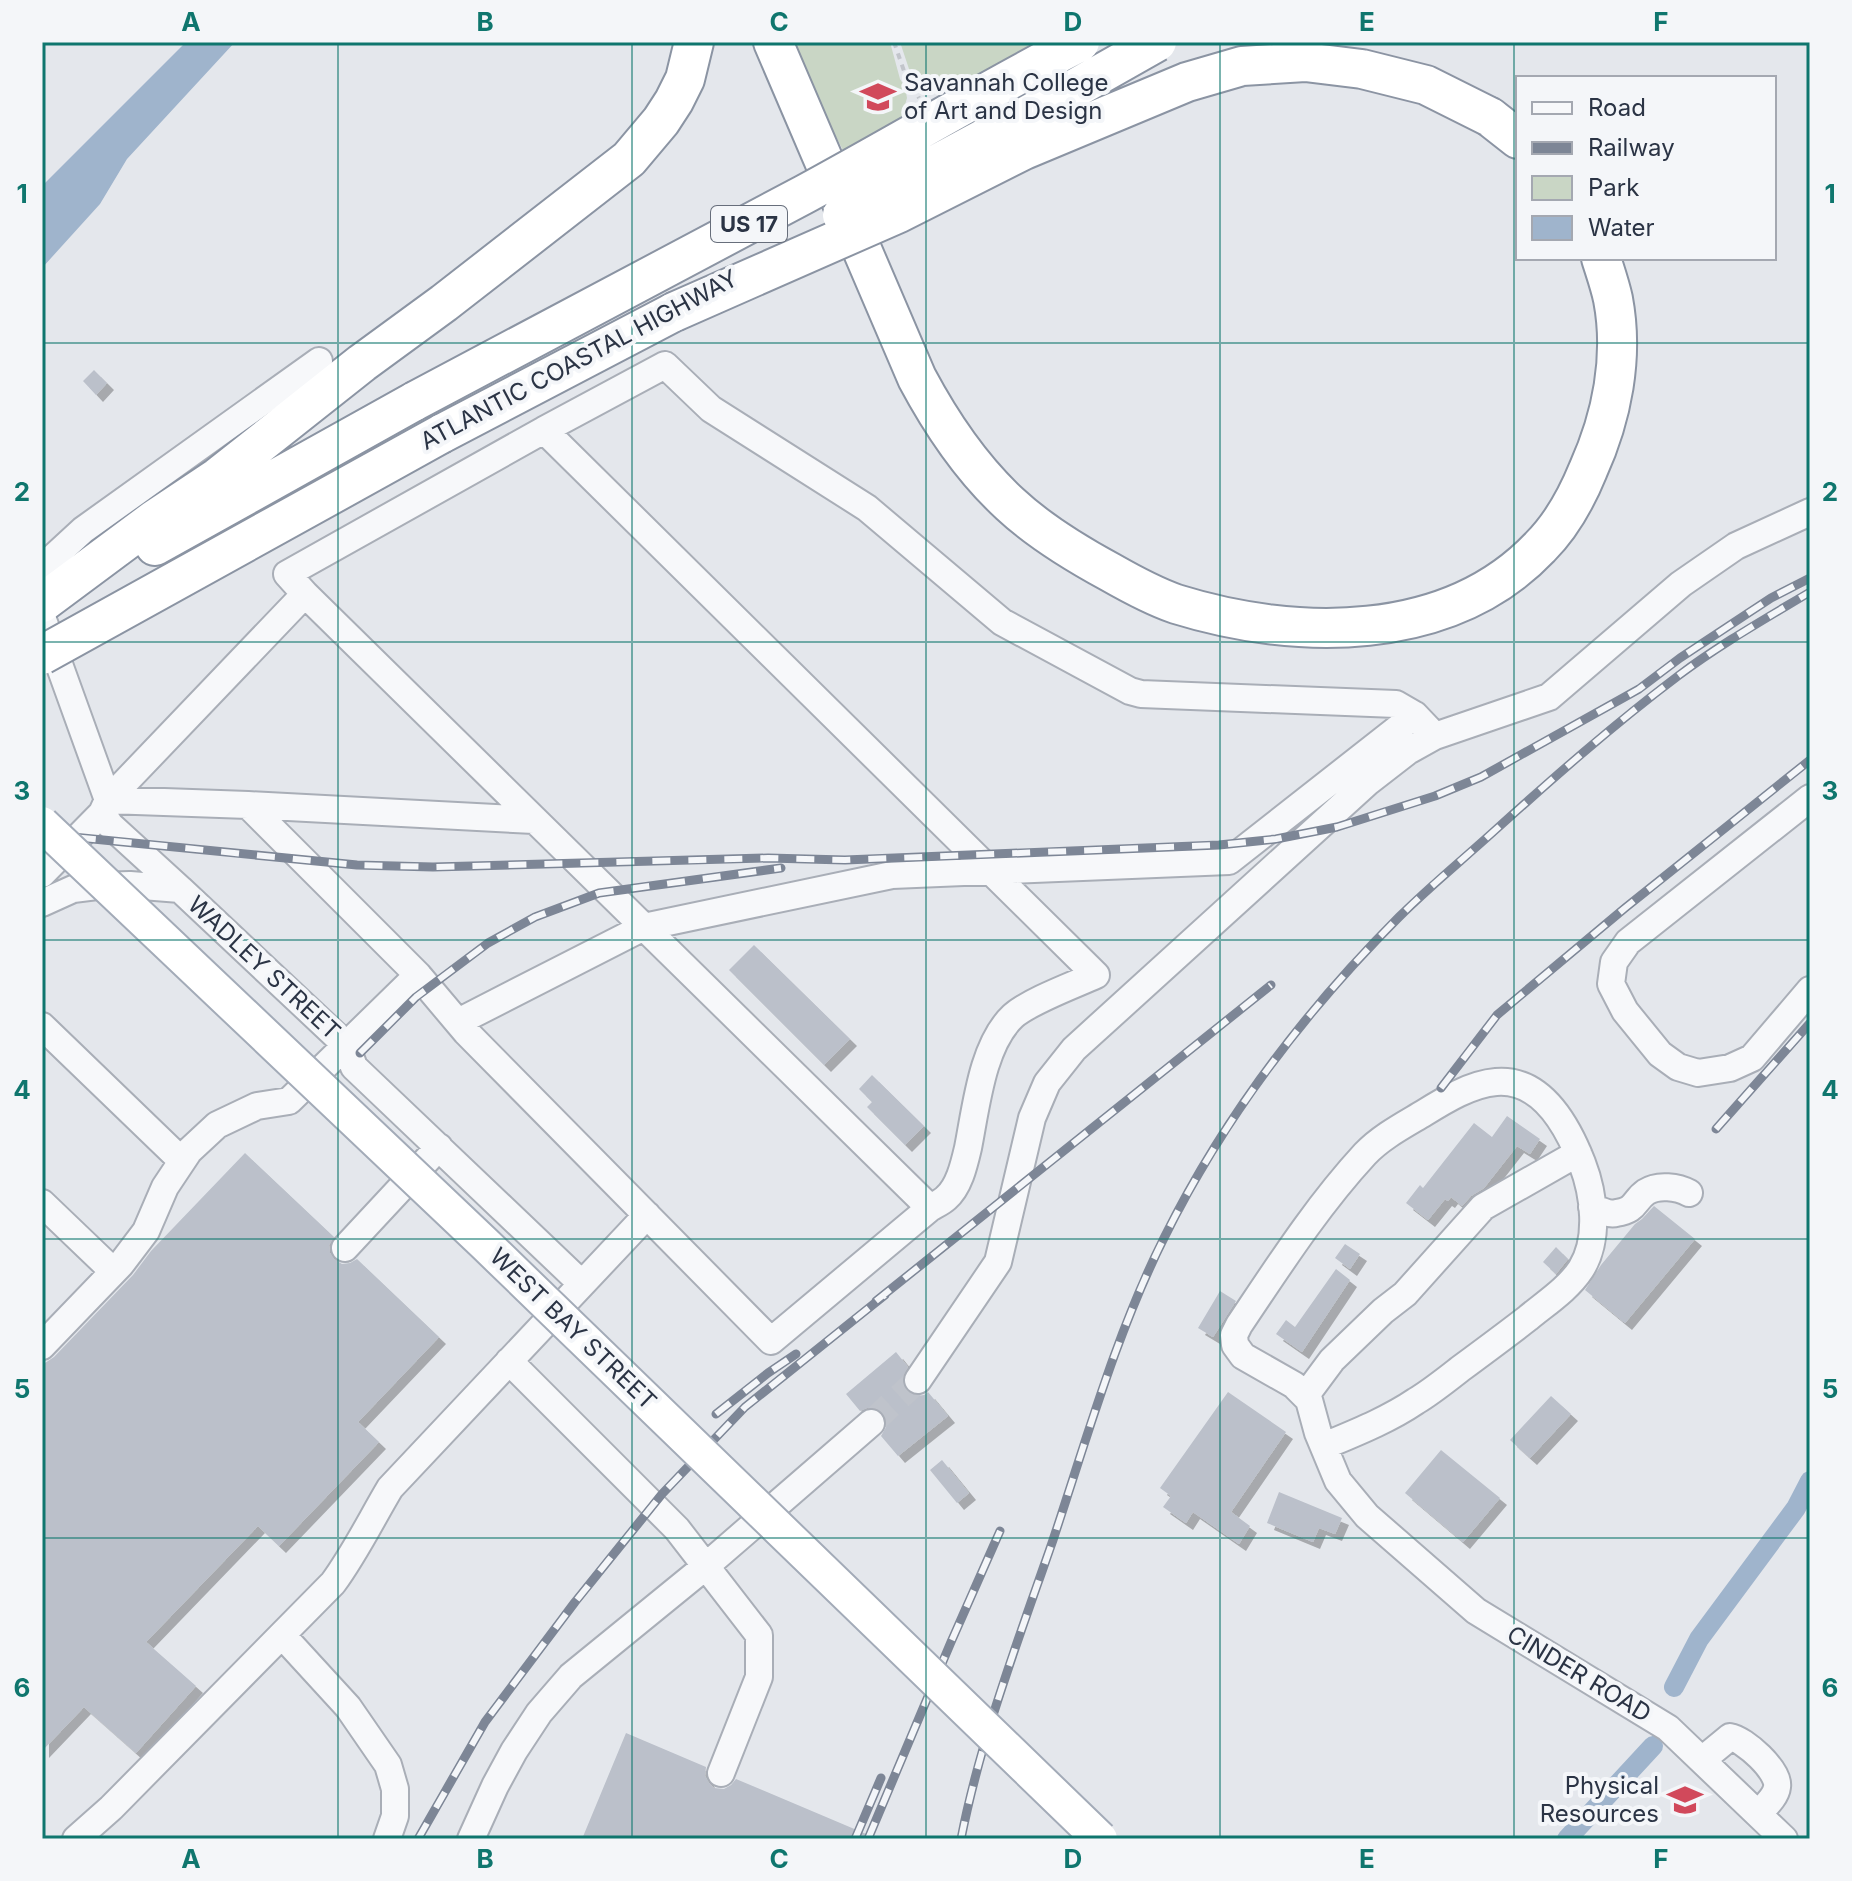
<svg xmlns="http://www.w3.org/2000/svg" width="1852" height="1881" font-family="Inter,sans-serif">
  <defs>
    <filter id="shadow"><feDropShadow dx="7" dy="7" stdDeviation="0" flood-color="#0004"/></filter>
  </defs>
  <rect width="100%" height="100%" fill="#e4e7ec"/>
  <path fill="#c9d6c5" d="M790,42H890L900,79L905,87L907,98L901,119L844,152L794,57Z
    M900,42H1035L958,86L943,87L920,78L910,72Z"/>
  <path fill="#9fb4cc" d="M186,42H235L127,159L100,204L42,268V186Z"/>
  <g fill="none" stroke-linecap="round" stroke-linejoin="round">
    <path stroke="#9fb4cc" stroke-width="20" d="M1674,1687L1699,1639L1796,1508L1810,1481
      M1567,1839L1653,1746"/>
  </g>
  <path fill="#bbc0ca" filter="url(#shadow)" d="M94,370L107,383L96,395L83,381Z
    M754,945L850,1039L824,1065L729,970Z
    M872,1075L924,1126L905,1145L867,1107L872,1102L859,1089Z
    M1507,1116L1540,1139L1530,1154L1517,1146L1484,1188L1471,1196L1462,1206L1451,1197L1448,1201L1445,1199L1428,1220L1406,1203L1420,1185L1423,1188L1474,1123L1492,1137Z
    M245,1153L334,1237L329,1245L330,1253L334,1259L342,1264L350,1263L357,1259L439,1337L358,1422L379,1442L279,1546L258,1526L146,1642L196,1686L136,1753L84,1707L42,1751V1365L54,1357L133,1275L151,1251Z
    M1654,1206L1695,1239L1625,1323L1585,1290L1601,1265L1635,1224L1642,1219Z
    M1345,1244L1360,1254L1350,1269L1335,1258Z
    M1556,1247L1568,1259L1556,1274L1543,1262Z
    M1336,1269L1350,1280L1302,1352L1276,1334L1286,1320L1295,1327Z
    M1220,1291L1236,1301L1213,1337L1198,1328Z
    M896,1352L908,1367L902,1378L904,1388L910,1394L916,1396L924,1395L928,1392L948,1416L898,1456L881,1436L886,1427L887,1421L884,1413L875,1408H867L860,1411L846,1394Z
    M1228,1392L1286,1432L1231,1512L1250,1526L1239,1544L1193,1512L1186,1523L1163,1507L1171,1496L1160,1488Z
    M1551,1396L1571,1414L1530,1458L1510,1440Z
    M1441,1450L1500,1498L1463,1542L1405,1493Z
    M942,1460L969,1493L957,1503L930,1470Z
    M1279,1492L1342,1518L1335,1534L1319,1528L1313,1542L1267,1523Z
    M626,1733L706,1767L705,1776L709,1783L714,1788L724,1789L731,1785L736,1779L878,1839H582Z"/>
  <g fill="none" stroke-linecap="round" stroke-linejoin="round">
    <path stroke="#bfc3cb" stroke-width="26" stroke-dasharray="26 13" stroke-linecap="butt" d="M871,1423L918,1380"/>
    <g stroke="#a9aeb7" stroke-width="30">
      <path id="minor" d="M544,430L665,365L711,409L867,508L1002,622L1130,691L1141,694L1396,704L1415,715L1435,736L1408,751L1368,782L1074,1049L1047,1083L1032,1118L998,1262L918,1380
        M42,576L45,565L83,530L319,361
        M305,594L287,574L544,430L1096,975C1074,985 1030,1001 1013,1016C982,1045 976,1108 968,1148C964,1165 959,1187 946,1198C942,1202 935,1205 930,1208
        M42,617L108,800L248,805L418,975L289,1101L257,1106L217,1125L189,1151L165,1187L146,1231L121,1264L42,1346
        M1435,736L1549,697L1681,584L1736,546L1810,512
        M1810,798L1628,942L1614,962L1611,984L1625,1011L1660,1054L1678,1067L1698,1073L1730,1068L1752,1058L1810,990
        M248,805L534,820
        M42,874L102,813
        M180,889L110,825L102,813L108,800L305,594L930,1208L771,1341L466,1032L418,975
        M42,903L73,889L97,886L130,885L180,889L346,1045L354,1067L582,1284
        M458,1022L644,927L892,875L1229,861L1415,715
        M42,1026L182,1161
        M42,1203L113,1271
        M1592,1207C1599,1210 1609,1215 1616,1213C1637,1210 1633,1201 1646,1192C1658,1184 1678,1187 1689,1193
        M345,1248L439,1147
        M509,1361L677,1529L759,1635V1677L721,1773
        M1306,1395L1332,1360L1383,1311L1405,1294L1483,1207L1578,1153
        M1324,1446C1355,1433 1388,1420 1416,1401C1431,1392 1446,1380 1460,1369C1483,1352 1506,1335 1528,1318C1546,1303 1568,1289 1581,1269C1600,1239 1594,1194 1582,1163C1568,1127 1542,1078 1496,1082C1471,1084 1445,1100 1424,1113C1404,1125 1381,1137 1365,1154C1317,1206 1278,1267 1239,1325L1234,1335L1235,1345L1243,1356L1294,1385L1309,1400L1318,1433L1338,1481L1367,1516L1476,1611L1668,1728L1784,1839
        M282,1635L348,1707L388,1765L395,1789V1816L387,1839
        M1702,1760L1730,1737C1744,1739 1780,1771 1777,1787C1776,1797 1764,1807 1758,1814
        M76,1839L111,1808L333,1583C355,1553 371,1520 390,1488L647,1215
        M471,1839L495,1786L514,1751L539,1713L571,1676L706,1566L871,1423"/>
    </g>
    <g stroke="#8b94a3" stroke-width="42">
      <path id="highway" d="M773,42L917,378C941,423 972,469 1010,504C1040,532 1075,553 1110,572C1131,584 1153,596 1176,604C1295,641 1448,644 1540,547C1561,526 1577,497 1588,470C1612,417 1624,357 1613,299C1610,285 1605,271 1601,258
        M1490,117L1518,139
        M441,434L674,312
        M155,546L415,401
        M42,603L155,519L218,477L362,363L444,303L629,159L661,121L674,101L685,79L694,42"/>
    </g>
    <path stroke="#c2c5cb" stroke-width="4" stroke-dasharray="6 6" stroke-linecap="butt" d="M894,42L904,71L919,98"/>
    <use href="#minor" stroke="#f7f8fa" stroke-width="26"/>
    <use href="#highway" stroke="#fff" stroke-width="38"/>
    <g stroke="#7d8696" stroke-width="9">
      <path id="rail" d="M42,834L357,865L433,867L768,858L845,860L1219,845L1276,839L1337,827L1435,796L1481,777L1639,689L1680,658L1771,598L1810,578
        M360,1053L416,997L488,943L535,917L599,893L781,868
        M1441,1088L1497,1015L1625,908L1810,760
        M1716,1129L1810,1023
        M876,1301L1271,985
        M716,1414L768,1373L796,1354
        M418,1839L485,1722L575,1602L662,1494L745,1407L885,1295
        M855,1839L881,1778
        M868,1839L951,1642L1000,1531
        M961,1839C981,1737 1019,1638 1053,1540C1087,1438 1116,1334 1164,1238C1223,1119 1305,1011 1399,917C1428,888 1461,861 1492,833C1552,779 1613,725 1678,676C1719,645 1765,619 1810,592"/>
    </g>
    <use href="#rail" stroke="#f4f6f9" stroke-width="6" stroke-dasharray="18" stroke-linecap="butt"/>
    <g stroke="#a3abb8" stroke-width="38" stroke-linecap="butt">
      <path id="major-bridge" d="M42,824L485,1244L1100,1839"/>
    </g>
    <g stroke="#8b94a3" stroke-width="42" stroke-linecap="butt">
      <path id="highway-bridge" d="M842,215L1035,111L1157,42
        M674,312L899,213L1024,150L1187,82L1242,66L1305,62L1362,69L1426,85L1490,117
        M415,401C544,332 675,264 805,194C897,144 987,90 1080,42
        M42,655L441,434"/>
    </g>
    <use href="#major-bridge" stroke="#fff" stroke-width="34"/>
    <use href="#highway-bridge" stroke="#fff" stroke-width="38"/>
  </g>
  <path fill="none" stroke="#0f766e" stroke-width="2" stroke-opacity="0.55" d="M338,42V1839M632,42V1839M926,42V1839M1220,42V1839M1514,42V1839M42,343H1810M42,642H1810M42,940H1810M42,1239H1810M42,1538H1810"/>
  <defs>
    <g id="university-bare" transform="scale(2.76)"><path d="M0-5L7-2L0 1L-7-2ZM-4 1L0 2.5L4 1V4Q0 6-4 4Z" fill="#d1495b" stroke="#f4f6f9" stroke-width="2.5" paint-order="stroke"/></g>
  </defs>
  <g fill-rule="evenodd">
    <use href="#university-bare" x="878" y="97"/>
    <use href="#university-bare" x="1685" y="1800"/>
  </g>
  <g text-anchor="middle" stroke-width="8" stroke-linejoin="round" paint-order="stroke">
    <rect fill="#f4f6f9" stroke="#676e7b" stroke-width="2" x="711" y="206" width="76" height="36" rx="6"/>
    <g font-size="22" font-weight="bold" fill="#2b3445">
      <text x="749" y="232">US 17</text>
    </g>
    <g font-size="24" fill="#2b3445" stroke="#f4f6f9" text-anchor="start">
      <text x="904" y="91">Savannah College<tspan x="904" dy="28">of Art and Design</tspan></text>
      <text x="1659" y="1794" text-anchor="end">Physical<tspan x="1659" dy="28">Resources</tspan></text>
    </g>
    <g font-size="24" fill="#2b3445" stroke="#f4f6f9">
      <text transform="translate(579 360) rotate(-28)" y="8">ATLANTIC COASTAL HIGHWAY</text>
      <text transform="translate(264 968) rotate(43)" y="8">WADLEY STREET</text>
      <text transform="translate(573 1329) rotate(44)" y="8">WEST BAY STREET</text>
      <text transform="translate(1579 1674) rotate(31)" y="8">CINDER ROAD</text>
    </g>
  </g>
  <rect width="1852" height="1881" fill="none" stroke="#f4f6f9" stroke-width="88"/>
  <rect x="1516" y="76" width="260" height="184" fill="#f4f6f9" stroke="#a4a8b1" stroke-width="2"/>
  <rect x="1532" y="102" width="40" height="12" fill="#f7f8fa" stroke="#a4a8b1" stroke-width="2"/>
  <text x="1588" y="116" font-size="24" fill="#2b3445">Road</text>
  <rect x="1532" y="142" width="40" height="12" fill="#7d8696" stroke="#a4a8b1" stroke-width="2"/>
  <text x="1588" y="156" font-size="24" fill="#2b3445">Railway</text>
  <rect x="1532" y="176" width="40" height="24" fill="#c9d6c5" stroke="#a4a8b1" stroke-width="2"/>
  <text x="1588" y="196" font-size="24" fill="#2b3445">Park</text>
  <rect x="1532" y="216" width="40" height="24" fill="#9fb4cc" stroke="#a4a8b1" stroke-width="2"/>
  <text x="1588" y="236" font-size="24" fill="#2b3445">Water</text>
  <rect x="44" y="44" width="1764" height="1793" fill="none" stroke="#0f766e" stroke-width="3"/>
  <g font-size="26" text-anchor="middle" font-weight="bold" fill="#0f766e">
    <text x="191" y="31">A</text>
    <text x="485" y="31">B</text>
    <text x="779" y="31">C</text>
    <text x="1073" y="31">D</text>
    <text x="1367" y="31">E</text>
    <text x="1661" y="31">F</text>
    <text x="22" y="203">1</text>
    <text x="1830" y="203">1</text>
    <text x="22" y="501">2</text>
    <text x="1830" y="501">2</text>
    <text x="22" y="800">3</text>
    <text x="1830" y="800">3</text>
    <text x="22" y="1099">4</text>
    <text x="1830" y="1099">4</text>
    <text x="22" y="1398">5</text>
    <text x="1830" y="1398">5</text>
    <text x="22" y="1697">6</text>
    <text x="1830" y="1697">6</text>
    <text x="191" y="1868">A</text>
    <text x="485" y="1868">B</text>
    <text x="779" y="1868">C</text>
    <text x="1073" y="1868">D</text>
    <text x="1367" y="1868">E</text>
    <text x="1661" y="1868">F</text>
  </g>
</svg>
